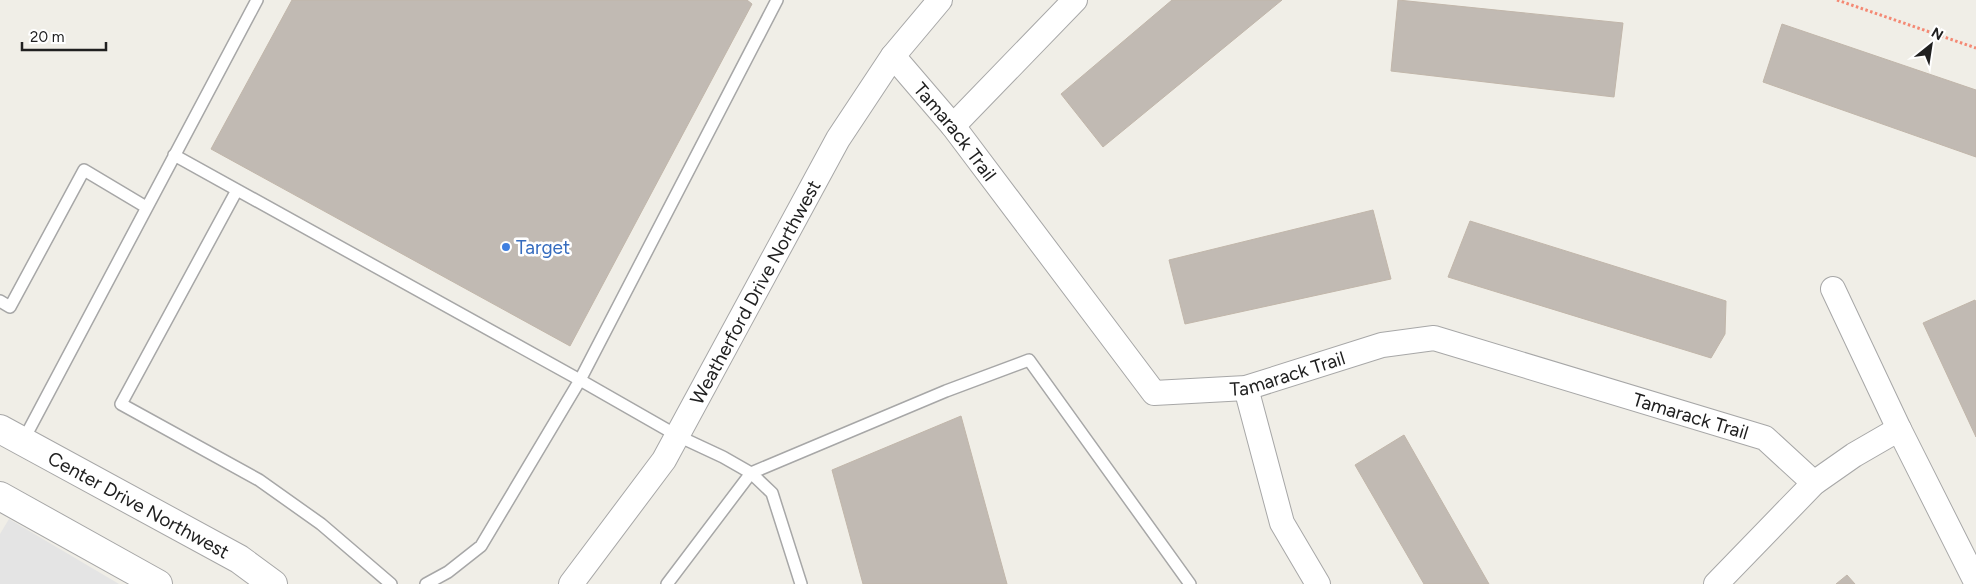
<svg xmlns="http://www.w3.org/2000/svg" width="1976" height="584" font-family="Figtree,sans-serif">
  <rect width="100%" height="100%" fill="#f0eee7"/>
  <path fill="#e4e4e4" d="M9,519L119,584H0V534Z"/>
  <path fill="#c1bab3" stroke="#c1b6aa" d="M292,0H747L752,4L570,346L211,149Z
    M1172,0H1282L1103,147L1061,94Z
    M1398,0L1623,23L1614,97L1391,71Z
    M1782,24L1976,90V157L1763,82Z
    M1373,210L1391,279L1185,324L1169,260Z
    M1470,221L1726,301L1725,334L1711,358L1448,277Z
    M1975,300L1976,302V437L1923,323Z
    M961,416L1007,584H863L832,470Z
    M1404,435L1489,584H1424L1355,465Z
    M1847,575L1855,584H1836Z"/>
  <g fill="none" stroke-linecap="round" stroke-linejoin="round">
    <g stroke="#a7a7a7" stroke-width="14">
      <path id="service" d="M777,0L580,380L678,436L723,457L751,473L772,493L801,584
        M174,155L580,380L481,546L448,572L426,584
        M237,190L121,404L259,480L321,524L391,584
        M0,301L10,307L84,170L146,207
        M23,441L257,0
        M667,584L751,473L946,391L1029,360L1190,584"/>
    </g>
    <g stroke="#a7a7a7" stroke-width="26">
      <g id="minor">
        <path id="s1" d="M893,56L953,126L1154,393L1246,388L1382,345L1434,338L1765,438L1814,483"/>
        <path d="M953,126L1075,0"/>
        <path d="M1833,289L1899,429L1974,578"/>
        <path d="M1246,388L1282,523L1318,584"/>
        <path id="s2" d="M571,584L664,460L838,139L893,56L940,0"/>
        <path d="M1716,584L1814,483L1854,455L1899,429"/>
      </g>
    </g>
    <g stroke="#a7a7a7" stroke-width="30">
      <g id="tertiary">
        <path id="s3" d="M0,429L239,559L273,584"/>
        <path d="M0,496L158,584"/>
      </g>
    </g>
    <path stroke="#f48974" stroke-width="3" stroke-dasharray="2.5 2.5" stroke-linecap="butt" d="M1837,0L1976,48"/>
    <use href="#service" stroke="#fff" stroke-width="11"/>
    <use href="#minor" stroke="#fff" stroke-width="24"/>
    <use href="#tertiary" stroke="#fff" stroke-width="28"/>
  </g>
  <circle fill="#3f7fe0" stroke="#fff" stroke-width="2" cx="506" cy="247" r="5"/>
  <g text-anchor="middle" stroke-width="5" stroke-linejoin="round" paint-order="stroke">
    <g font-size="19" fill="#202020" stroke="#fff">
      <text dy="7" stroke="none"><textPath href="#s1" startOffset="98">Tamarack Trail</textPath></text>
      <text dy="7" stroke="none"><textPath href="#s2" startOffset="346">Weatherford Drive Northwest</textPath></text>
      <text dy="7" stroke="none"><textPath href="#s1" startOffset="562">Tamarack Trail</textPath></text>
      <text dy="7" stroke="none"><textPath href="#s1" startOffset="982">Tamarack Trail</textPath></text>
      <text dy="7" stroke="none"><textPath href="#s3" startOffset="158">Center Drive Northwest</textPath></text>
    </g>
    <g font-size="19" fill="#366cbe" stroke="#fff" text-anchor="start">
      <text x="516" y="254">Target</text>
    </g>
  </g>
  <g transform="translate(1931 45) rotate(30)" stroke="#ffffff" stroke-width="4" paint-order="stroke">
  <path d="M0-4L9 19L0 12L-9 19Z" fill="#202020"/>
  <text y="-8" font-size="14" font-weight="bold" text-anchor="middle" fill="#202020">N</text>
  </g>
  <path d="M22 42v8h84v-8" fill="none" stroke="#202020" stroke-width="2.5"/>
  <text x="30" y="42" font-size="15" fill="#202020" stroke="#ffffff" stroke-width="4" paint-order="stroke">20 m</text>
</svg>
